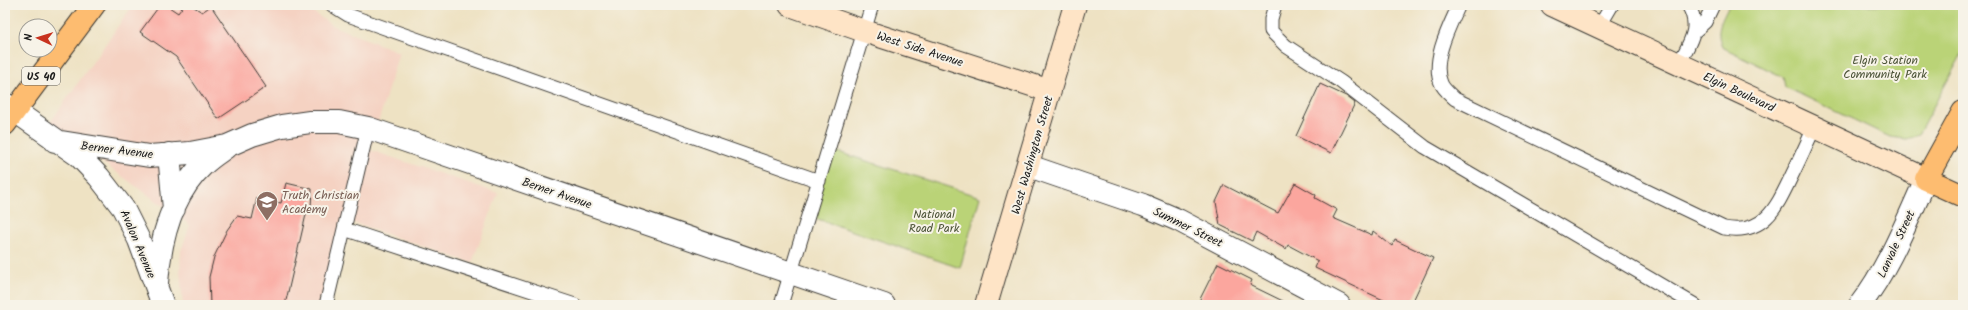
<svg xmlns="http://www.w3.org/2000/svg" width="1968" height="310" font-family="Kalam,sans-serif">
  <rect width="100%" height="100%" fill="#f7f3e8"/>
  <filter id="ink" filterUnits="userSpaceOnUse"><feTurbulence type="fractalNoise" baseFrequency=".025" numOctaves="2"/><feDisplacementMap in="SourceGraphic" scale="8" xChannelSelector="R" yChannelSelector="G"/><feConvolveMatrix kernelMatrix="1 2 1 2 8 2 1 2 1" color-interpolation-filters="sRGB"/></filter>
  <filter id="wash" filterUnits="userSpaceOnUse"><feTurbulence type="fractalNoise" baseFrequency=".012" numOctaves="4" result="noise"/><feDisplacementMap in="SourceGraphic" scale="16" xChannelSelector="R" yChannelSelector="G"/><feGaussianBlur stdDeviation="0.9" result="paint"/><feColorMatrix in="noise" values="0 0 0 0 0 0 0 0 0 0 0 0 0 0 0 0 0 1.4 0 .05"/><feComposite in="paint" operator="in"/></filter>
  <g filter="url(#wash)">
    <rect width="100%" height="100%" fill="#eee2c3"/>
    <path fill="#f5d2c2" d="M133,5H303L333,26L399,52L370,150L498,193L472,263L342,219L321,305H183L180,271L181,251L190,225L49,124Z"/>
    <path fill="#bad377" stroke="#6b784a" d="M1729,5H1963V52L1918,135L1906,139L1890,137L1785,87L1783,77L1722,47C1715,31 1721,20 1729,5Z
      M832,150L980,197L960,268L812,217Z"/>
    <g id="blocks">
      <path fill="#fba69e" d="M160,5H166L178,13L184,5H191L202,12L211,6L266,87L218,119L176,57L140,32Z
        M1320,84L1346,96L1355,103L1331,153L1296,136Z
        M286,183L312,189L311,207L308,206L285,305H210L209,277L214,257L227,230L237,216L252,219L257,198L281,203Z
        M1295,183L1316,195L1315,198L1337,210L1333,218L1372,235L1373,231L1392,246L1395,240L1433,258L1411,305H1394L1315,268L1318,261L1288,245L1286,249L1256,232L1252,241L1220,225L1216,202L1224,185L1278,213Z
        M1218,263L1252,280L1250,285L1291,305H1197Z"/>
    </g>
  </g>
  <g filter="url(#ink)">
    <use href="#blocks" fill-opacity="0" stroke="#3c3a35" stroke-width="1"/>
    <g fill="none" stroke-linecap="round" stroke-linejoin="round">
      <g stroke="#3c3a35" stroke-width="15">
        <path id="lane" d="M332,5L348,15L819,181
          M1275,5L1271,19V31L1286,46L1341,82L1425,147L1695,305
          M1459,5C1450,25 1431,61 1441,83C1443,89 1451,95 1455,99L1724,228C1765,236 1777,206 1792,175C1800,159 1807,143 1814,128
          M1599,27L1612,5
          M1695,31L1705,22L1713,5
          M1679,64C1689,43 1702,28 1688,5
          M344,229L575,305
          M326,305L368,128
          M781,305L872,5"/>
      </g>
      <g stroke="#3c3a35" stroke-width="24">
        <path id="street" d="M5,104L79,156L99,177L123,208L139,240L163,305
          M55,141L149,156L190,153L227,146L252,135L282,126L310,122H339L368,128L884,305
          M169,154L174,209
          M1029,166L1143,205L1178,220L1339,305
          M157,283C160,241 171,195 203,165C210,158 218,153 225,148
          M1860,305C1889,267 1906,223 1926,179"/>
      </g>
      <g stroke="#3c3a35" stroke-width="24">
        <path id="secondary" d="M790,5L864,31L1050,91
          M1552,5L1926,179
          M986,305L1075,5"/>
      </g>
      <g stroke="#3c3a35" stroke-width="24">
        <path id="primary" d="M1963,112L1926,179L1963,196
          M5,124L94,5"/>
      </g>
      <use href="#lane" stroke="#fff" stroke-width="13"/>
      <use href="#street" stroke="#fff" stroke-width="22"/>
      <use href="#secondary" stroke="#fee4c6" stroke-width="22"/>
      <use href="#primary" stroke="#fdbc70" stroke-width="22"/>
    </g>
  </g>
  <defs>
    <g id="school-pin" transform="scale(1.15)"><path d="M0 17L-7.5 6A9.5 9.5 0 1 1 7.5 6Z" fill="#8d6e63" stroke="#f7f3e8"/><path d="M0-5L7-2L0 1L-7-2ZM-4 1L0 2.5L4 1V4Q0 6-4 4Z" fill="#fff"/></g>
  </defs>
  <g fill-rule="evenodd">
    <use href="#school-pin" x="267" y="202"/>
  </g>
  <g text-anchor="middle" stroke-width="4" stroke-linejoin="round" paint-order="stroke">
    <rect fill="#f7f3e8" stroke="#5e5c59" stroke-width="1" x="22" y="67" width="38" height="18" rx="3"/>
    <g font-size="11" font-weight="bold" fill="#1c1c1c">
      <text x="41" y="80">US 40</text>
    </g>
    <g font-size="12" fill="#1c1c1c" stroke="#f7f3e8">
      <text transform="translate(920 49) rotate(18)" y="4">West Side Avenue</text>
      <text transform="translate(1739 92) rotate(25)" y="4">Elgin Boulevard</text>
      <text transform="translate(117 150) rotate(7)" y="4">Berner Avenue</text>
      <text transform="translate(1032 155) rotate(-74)" y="4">West Washington Street</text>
      <text transform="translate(557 193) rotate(19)" y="4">Berner Avenue</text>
      <text transform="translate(1188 227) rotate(26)" y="4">Summer Street</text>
      <text transform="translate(138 244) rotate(67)" y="4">Avalon Avenue</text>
      <text transform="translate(1896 244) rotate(-65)" y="4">Lanvale Street</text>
    </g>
    <g font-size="12" fill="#4b5337" stroke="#f7f3e8">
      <text x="1885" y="64">Elgin Station<tspan x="1885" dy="14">Community Park</tspan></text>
      <text x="934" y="218">National<tspan x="934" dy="14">Road Park</tspan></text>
    </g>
    <g font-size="12" fill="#785e54" stroke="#f7f3e8" text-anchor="start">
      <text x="282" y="199">Truth Christian<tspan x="282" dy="14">Academy</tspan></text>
    </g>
  </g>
  <rect width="1968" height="310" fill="none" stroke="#f7f3e8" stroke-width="20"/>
  <g transform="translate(38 38) rotate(274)"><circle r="19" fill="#f7f3e8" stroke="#9f9d96"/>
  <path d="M0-3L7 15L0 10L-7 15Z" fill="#c8321e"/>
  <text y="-6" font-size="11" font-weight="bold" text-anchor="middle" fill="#1c1c1c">N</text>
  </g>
</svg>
